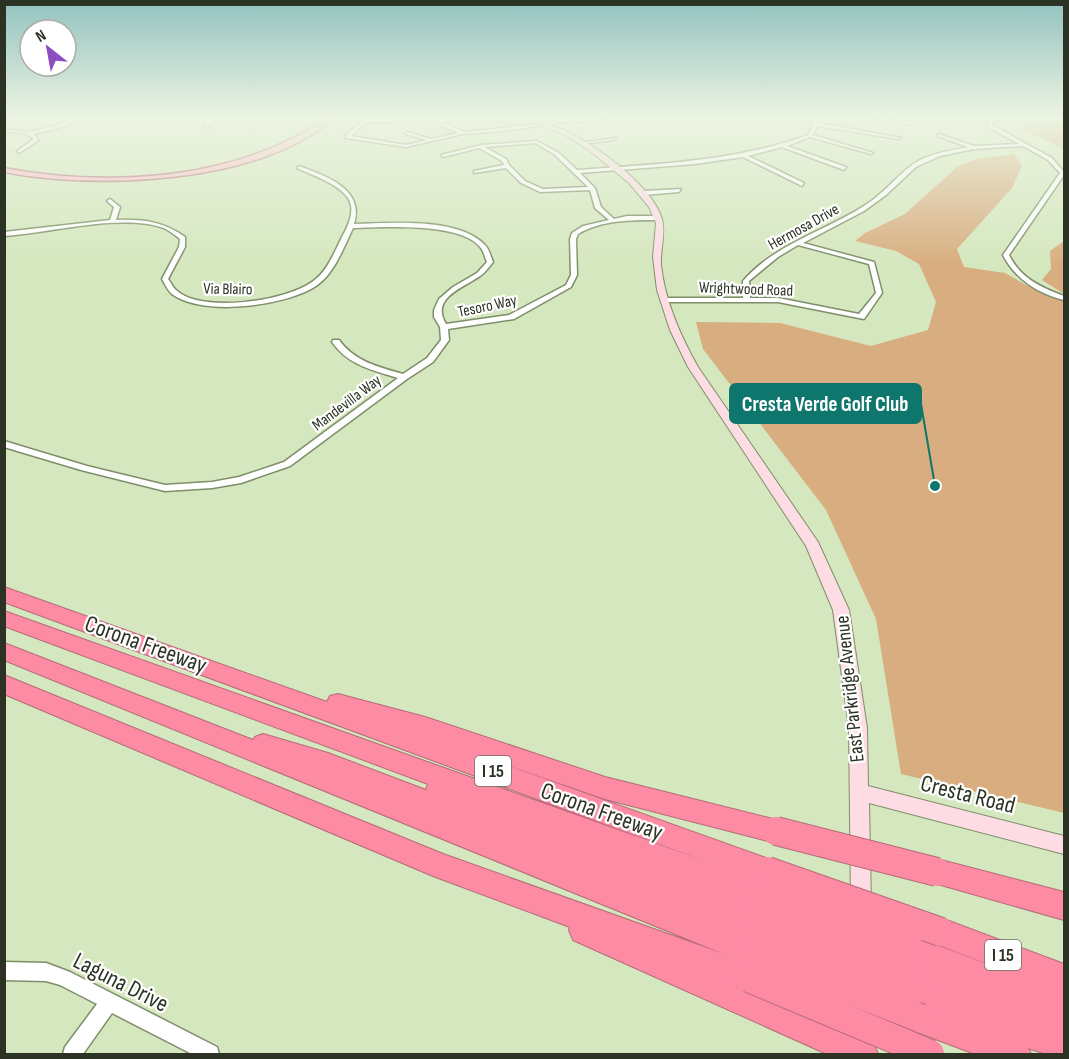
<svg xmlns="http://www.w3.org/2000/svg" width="1069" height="1059" font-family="'Sofia Sans Condensed',sans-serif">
  <rect width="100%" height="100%" fill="#d5e7be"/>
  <path fill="#d8ad7f" d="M1047,120L1064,121V149L1025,131L1021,126Z
    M1014,154L1022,166L1012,188L957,249L964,267L1005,273L1028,286L1064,300V813L901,774L876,619L826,510L703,349L696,322L780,323L871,346L928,330L936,302L919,264L896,251L855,241L865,233L905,214L958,166L977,159Z
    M1064,241V294L1042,280L1051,269L1050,251Z"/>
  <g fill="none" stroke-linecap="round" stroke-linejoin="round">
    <g stroke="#7e8e69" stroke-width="3">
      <path id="street" d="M76,118H81L58,128L33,134L39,140L19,153L17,151L34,139L25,133L4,131V129L29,132L55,126Z
        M210,118H214L208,127H204Z
        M366,118H370L369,120L407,118L395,122H366L351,136L406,145L427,140L405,134L407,132L431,139L459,133L438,124L439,118H443L442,122L464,132L513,127L498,119L482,121L480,120C503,112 506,127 521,126C535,125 550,122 564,119L562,118L577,120L607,118L577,122L570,121L504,131L463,134L406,147L345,138V136Z
        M813,118H817L818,123L901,138L899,139L817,126L813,135L873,153L871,154L810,137L787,146L846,167L844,170L782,147L748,156L804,183L802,186L743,157L695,164L580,173L595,188L601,207L614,219L627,216H658L661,218L658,220C631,220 601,220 578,234L576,239L577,275L571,287L514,319L448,329L449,340L433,362L407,379L290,466L241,483L212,488L165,491L81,470L4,447V441L87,466L165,485L212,482L239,477L284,462L398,378C372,370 348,365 332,342L333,340H339C355,362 379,367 403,374L427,358L441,340L440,327L434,317V310L439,299L453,287L477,273L487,262C485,258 484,252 481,248C462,222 383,227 353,228C344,247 334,274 316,286C286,306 202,317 172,294C168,291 165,284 162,279L179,247L180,239C175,235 170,231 164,228C121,213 51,233 4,236V232L110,220L114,207L107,201L110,199L120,207L116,220C142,219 163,221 185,237V247L168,279C171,282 173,288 176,290C201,314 286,301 312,282C327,272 334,253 342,237C348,226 356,210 348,198C337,183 314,176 297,168L299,166C326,176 365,189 354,224C391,223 458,217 485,245C489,249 491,257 493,262C489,267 485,273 480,276C463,288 430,298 446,324L509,315L566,285L571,275L570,239L572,233L583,226L609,220L595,208L590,190L540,192L521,183L506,168L474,173V171L504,165L502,161L479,148L443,157L441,155L481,145L537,141L559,153L577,170C655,164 734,162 808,135L814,124ZM536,143L555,155L588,187L543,189L525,181L509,165L506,159L485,147Z
        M873,118L911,122L921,118H926L911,124Z
        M995,118H999L992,123V125L1052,158L1064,172V175L1009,255C1020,278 1042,288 1064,296V300C1039,294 1015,279 1003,255L1060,173L1048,160L1023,146L974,149L940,156L916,167L886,195L864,211L803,243L874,262L882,293L864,319L778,302H665L661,300L665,298H743V281C776,243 826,231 867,204C886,192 900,171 920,160C934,153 952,150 968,147L938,136V134L974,146L1019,144L988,127V122ZM798,245L869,264L876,293L859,314L778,298H750L749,281L778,257Z
        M616,138L614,140L582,144L580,143Z
        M681,189L679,192L644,195L641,193L644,191Z
        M4,962L46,963L70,972L217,1047L219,1054H192L112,1013L83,1054H63L65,1047L97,1004L60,985L46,981L4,980Z"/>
    </g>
    <g stroke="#7e8e69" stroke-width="2">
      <path id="secondary" d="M526,118H532C544,124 558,127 570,133C599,148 653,187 662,219C666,234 660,250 661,265C665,301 680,335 698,367L818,542L849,610L867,728L868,786L1064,836V854L869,803L871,906L868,913L861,916L854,913L851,906L849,728L833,610L806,546L688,367L670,330L657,290L653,257L656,223L649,207L629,183L589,150L565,135Z"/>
    </g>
    <g stroke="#b46c77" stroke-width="3">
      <path id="primary" d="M327,118H334C262,184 96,190 4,172V168C110,188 237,180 327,118Z"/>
    </g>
    <g stroke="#b46c77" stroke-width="2">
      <path id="highway" d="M4,587L327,702L330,696L338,694L425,717L605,777L785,822L789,831L785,840L776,843L605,799L486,758L777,862L780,871L777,880L767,884L772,894L767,904L773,906L777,916L773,925L775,930L771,940L765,943L769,952L764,962L756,966L759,968L764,978L759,988L754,991L873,1043L878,1054H827L573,940L569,930L570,927L433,876L4,694V675L443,854L724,954L4,660V643L253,740L255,737L263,734L328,753L426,790L428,784L4,626V611L708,862L4,602Z
        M937,859L1064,892V920L927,881L924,872L927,863Z
        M941,918L1064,964V1054H1046L1028,1048L1031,1054H975L909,1029L905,1018L909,1007L917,1004L906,1000L902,989L904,983L898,972L904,961L900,959L896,949L900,939L910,935L1021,977L931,942L927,932L931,922Z"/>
    </g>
    <use href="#street" fill="#fff" fill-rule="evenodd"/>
    <use href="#secondary" fill="#fedce4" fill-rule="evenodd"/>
    <use href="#primary" fill="#feb9c8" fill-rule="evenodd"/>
    <use href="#highway" fill="#fd8ba4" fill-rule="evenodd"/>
    <g stroke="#b46c77" stroke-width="30" stroke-linecap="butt">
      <path id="highway-bridge" d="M776,831L937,872
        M767,871L941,932
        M758,894L910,949
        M763,916L913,972
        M761,930L917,989
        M754,952L920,1018
        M749,978L930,1054"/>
    </g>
    <use href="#highway-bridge" stroke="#fd8ba4" stroke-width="28"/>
  </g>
  <linearGradient id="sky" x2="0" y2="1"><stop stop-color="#93c2bf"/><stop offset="0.44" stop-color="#ecf4e2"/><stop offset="1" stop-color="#ecf4e2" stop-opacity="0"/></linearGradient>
  <rect width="1069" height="266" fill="url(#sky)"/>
  <g text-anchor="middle" stroke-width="4.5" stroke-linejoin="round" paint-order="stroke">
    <g font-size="16" fill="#2c3324" stroke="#fff">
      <text transform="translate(803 226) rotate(-29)" y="6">Hermosa Drive</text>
      <text transform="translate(228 288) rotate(1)" y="6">Via Blairo</text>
      <text transform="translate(746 288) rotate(2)" y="6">Wrightwood Road</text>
      <text transform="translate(487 305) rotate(-12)" y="6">Tesoro Way</text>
      <text transform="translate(346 402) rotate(-37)" y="6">Mandevilla Way</text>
    </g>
    <g fill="#fff" stroke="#6b7066" stroke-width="1.5">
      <rect x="475" y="756" width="36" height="30" rx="4.5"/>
      <rect x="985" y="940" width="36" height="30" rx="4.5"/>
    </g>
    <g font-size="18" font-weight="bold" fill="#2c3324">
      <text x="493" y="777">I 15</text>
      <text x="1003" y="961">I 15</text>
    </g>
    <g font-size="20" fill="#2c3324" stroke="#fff">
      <text transform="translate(849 689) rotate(-96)" y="7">East Parkridge Avenue</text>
    </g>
    <g font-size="24" fill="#2c3324" stroke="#fff">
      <text transform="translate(146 644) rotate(20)" y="8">Corona Freeway</text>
      <text transform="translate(968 794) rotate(14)" y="8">Cresta Road</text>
      <text transform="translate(602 811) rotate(20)" y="8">Corona Freeway</text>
      <text transform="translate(121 982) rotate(27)" y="8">Laguna Drive</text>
    </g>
  </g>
  <path fill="none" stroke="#0f766e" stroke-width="2" d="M935 486L921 404"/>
  <circle fill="#0f766e" stroke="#fff" stroke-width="2" cx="935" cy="486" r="6"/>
  <rect fill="#0f766e" stroke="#0f766e" stroke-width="2" x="730" y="384" width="191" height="39" rx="6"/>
  <g font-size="21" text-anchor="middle" font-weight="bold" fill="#fff">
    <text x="825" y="411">Cresta Verde Golf Club</text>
  </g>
  <rect width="1069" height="1059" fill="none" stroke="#2c3324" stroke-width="12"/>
  <g transform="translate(48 48) rotate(329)"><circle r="28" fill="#ffffff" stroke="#abada7" stroke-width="1.5"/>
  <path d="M0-4.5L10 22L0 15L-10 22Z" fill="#8d4cc1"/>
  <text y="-9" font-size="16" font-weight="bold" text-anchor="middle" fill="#2c3324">N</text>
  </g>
</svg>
